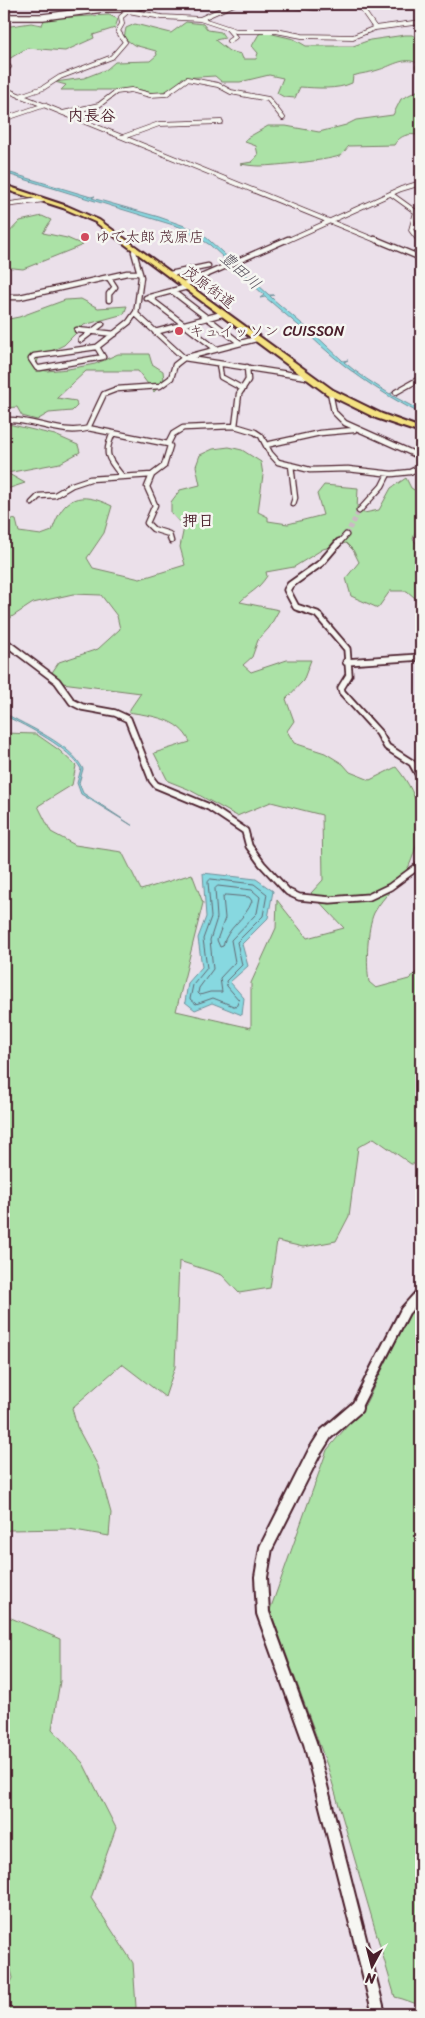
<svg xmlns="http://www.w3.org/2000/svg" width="425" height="2018" font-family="Sriracha,'Klee One',sans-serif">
  <rect width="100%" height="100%" fill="#ebe0ea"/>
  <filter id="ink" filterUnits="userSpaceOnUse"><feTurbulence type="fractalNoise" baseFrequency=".02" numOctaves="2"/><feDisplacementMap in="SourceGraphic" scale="10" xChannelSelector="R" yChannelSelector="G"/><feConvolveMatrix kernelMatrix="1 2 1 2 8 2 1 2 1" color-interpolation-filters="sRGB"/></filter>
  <g filter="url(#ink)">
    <path fill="#abe2a6" stroke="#7a8068" d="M109,15L118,19L115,28L93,35L94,38L65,51L27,48L4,62V27L31,23L42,25L44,20L53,18Z
      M186,22L203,24L208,30L221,32L225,38L215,40L229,51L241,54L243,59H256L258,53L252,46L259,34L264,32L294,39L306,46H353L370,40L405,35H412L421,40V76L415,67L417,63C404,56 390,67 378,70C370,73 361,73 353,76L352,83C337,90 317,88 300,87L295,98L284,97L277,93L283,78L269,75L240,82H222L215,76L182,78C173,93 157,96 141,90H61L66,85L55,82L84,78L107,69L115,62L150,61L157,55L156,51L134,45L124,38L126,28L135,24L171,33Z
      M421,89V136C410,133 401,134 394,145L349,146C346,149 344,153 341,155C335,160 271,166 260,166C253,166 247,165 240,164L252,162L258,155L256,146L245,142L247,138L268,126H286L319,132L346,125L356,120L393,115L401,99Z
      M42,216L51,220L43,233L67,238L83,245L23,269L4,267V238L20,221Z
      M81,299L98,308L127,306L124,314L84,325L64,345L39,357L35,368L47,371L68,369L95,364L118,354H149L152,364L163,371L164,380L154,392L138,371H86L57,398L76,401L77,406L72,411L49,413L37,420L22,416L17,407L4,408V320L19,317L65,300Z
      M4,423L55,435L78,445L80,452L60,463L7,473L25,483L4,490Z
      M229,447L242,450L261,462L263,475L258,512L268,517V521L288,524L323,515L317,494L324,485L358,488L357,510L364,513L379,510L391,488L406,478L411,488L421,494V520L419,521L413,539L421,549V598H415L407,591H390L378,608L351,596L346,578L359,562L353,550L346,543L323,549L294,567L266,572L267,576C257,591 251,591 240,602L279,610L269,628L258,640L252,657L243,665L251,672L287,660H311L303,681L286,699L294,721L287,731L294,743L325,753L343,764L350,772L370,780L396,767C423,799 425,829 409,866C400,883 383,896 374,913C367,928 366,965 369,982L376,988L409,979L421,968V1164H411L374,1138L358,1147L349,1216L336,1241L303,1247L277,1241L270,1288L239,1293L222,1275L179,1261L175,1367L165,1397L122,1364L72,1408L77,1427L98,1466L111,1513L109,1536L69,1529L9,1530L4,1532V733L36,734L59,750L76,766L72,785L38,806L51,832L75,845L122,852L141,890L192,874L203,903L176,1011L251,1028V983L276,928L277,900L307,938L344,928L311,893L323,880L322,815L271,802L237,816L188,789L168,781L154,753L190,742C179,718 152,716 128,712L141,693L62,683L51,674L59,662L98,649L120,629L117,616L101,595L73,594L33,603L4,622L6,589L4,587V517L16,520L19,532L41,535L52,531C63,497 79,490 112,506L104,533L87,558L93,568L140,579L185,565L180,547L184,527L171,513V502L180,490L200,485L196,466L200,455L213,449Z
      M421,1301V2005C412,2003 405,1999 395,1997L328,1768L270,1610L327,1450L365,1405L410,1313Z
      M4,1615L60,1639V1681L52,1729L83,1763L116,1828L91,1898L133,1963L136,2007L134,2014H4V1997L13,1978L4,1943Z"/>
    <path fill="#87d8e0" stroke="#6f8e98" d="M4,171L91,197L95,196L92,198L159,217L199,231L269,295H274L270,296L273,299L308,329L312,328L310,330L343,361L348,360L344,362C358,374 374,384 390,394L393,392L391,395L421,411V414C377,391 342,367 306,332H302L305,331L265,297L260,298L264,295L210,245L183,228L4,173Z
      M4,713C27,726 71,744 83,769L79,783L83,793L133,826L81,794L77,783L81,769C70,748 27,726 5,716Z
      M203,873L256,879L273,891L268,918L242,944L248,966L230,982L244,998L242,1015L212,1003L195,1010L185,1002L188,983L202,967L198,938L206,917Z"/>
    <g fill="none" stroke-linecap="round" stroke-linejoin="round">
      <path stroke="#626973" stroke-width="1" d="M211,879L254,884L267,894L263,916L237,942L242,965L226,981L227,986L239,1000L236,1007L213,998L196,1004L190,999L193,985L207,968L203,939L211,917L208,882Z
        M218,886L252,890L260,897L257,913L231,940L235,962L220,978L222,992H210L200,995L198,993L199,988L213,969L210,940L217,918L215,889Z
        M226,895L249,897L252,901C246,919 227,927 223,946L220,947L217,940L225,918L223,897Z"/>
      <path stroke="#6f8e98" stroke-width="3" d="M383,2013L394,2010L421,2011"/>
      <path stroke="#cbb9c4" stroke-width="4.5" stroke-dasharray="4.5 2.5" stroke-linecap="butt" d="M346,535L359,511"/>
      <g stroke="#4a1f2b" stroke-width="5.5">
        <path id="minor-far2" d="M359,5L375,28
          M128,11L162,17L200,19L236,31H276L302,36L353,37L375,28L421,22
          M200,19L234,4
          M229,30L235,37L229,41
          M4,69L9,67
          M4,89L378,241
          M20,96L43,88L60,77L112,57L125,42L118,31L122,24L121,17L128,11L127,9
          M63,113L99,105L116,92L131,90L150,95L166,94L187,79L218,85L231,92L268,99L283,118
          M4,119L45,105
          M123,137L159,124L221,122
          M391,194L416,212L411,230L417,238L421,239
          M286,241L401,189L421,183"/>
      </g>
      <g stroke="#4a1f2b" stroke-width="7">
        <path id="minor-far1" d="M375,239L421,258
          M135,249L134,252L141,277L136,314L184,358L307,377
          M170,274L208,266
          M109,278L115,287L109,294V300
          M183,285L288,239
          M172,291L240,343
          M4,297H20L127,273H140
          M148,297L216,349
          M146,298L187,287
          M77,330L115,334
          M155,332L222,314
          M81,340L102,324
          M97,347L129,322L136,312
          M97,347L103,357L40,368H37L31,359L34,356Z
          M219,364L221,377L243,389
          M330,392L334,412L345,423L421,457
          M396,392L421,378
          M9,420C37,420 62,436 90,428
          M235,426L239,394L248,380L247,367
          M113,433C103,454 108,459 122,476
          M168,444L88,428L104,394L117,389L160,386L171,378L175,365L184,358L256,339
          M266,445L320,433L354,430
          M291,465L295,498L293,504
          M32,503L39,496L55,495L72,485L90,479L152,475
          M359,511L382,486L388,474
          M171,541L169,534L153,529L147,523L155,505L147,487L152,475L164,466L170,446L168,444L173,434L183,428L235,426L255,432L261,436L270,453L278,462L310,470L348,469L392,474L410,472L421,467
          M338,544L346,535"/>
      </g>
      <g stroke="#4a1f2b" stroke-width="9">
        <path id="minor" d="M339,542L321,563L290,585L287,590L296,607L317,614L347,649L349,675L341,688L342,692L379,733L387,747L412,763L421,779
          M4,641L57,681L72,702L82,707L115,713L128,719L152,780L156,785L209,807L245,831L249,846L262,864L288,892L299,897L330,900L369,897L390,887L421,864
          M346,662L421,657"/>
      </g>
      <g stroke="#4a1f2b" stroke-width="6">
        <path id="tertiary-far2" d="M270,4L318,8L371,4
          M4,205L42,200"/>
      </g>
      <g stroke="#4a1f2b" stroke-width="13">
        <path id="tertiary-far1" d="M355,1409L405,1311L421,1293"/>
      </g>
      <g stroke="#4a1f2b" stroke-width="16">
        <path id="tertiary" d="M356,1408L326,1434L314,1453L266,1548L261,1577L263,1613L310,1743L379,2014"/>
      </g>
      <g stroke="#4a1f2b" stroke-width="8">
        <path id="secondary" d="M4,17H43L103,9H127L152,4"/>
      </g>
      <g stroke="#4a1f2b" stroke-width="4">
        <path id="primary" d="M4,185L67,206L99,220L333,390L382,414L421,428V433L376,418L327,394L95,222L63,208L4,189Z"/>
      </g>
      <use href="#minor-far2" stroke="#f6f6f2" stroke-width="4"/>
      <use href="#minor-far1" stroke="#f6f6f2" stroke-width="4.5"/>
      <use href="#minor" stroke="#f6f6f2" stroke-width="5.5"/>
      <use href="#tertiary-far2" stroke="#f6f6f2" stroke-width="4.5"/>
      <use href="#tertiary-far1" stroke="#f6f6f2" stroke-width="9"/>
      <use href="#tertiary" stroke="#f6f6f2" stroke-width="12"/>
      <use href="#secondary" stroke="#f6f6f2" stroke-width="5.5"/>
      <use href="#primary" fill="#f5e382" fill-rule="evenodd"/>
    </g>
  </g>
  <g fill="#d1495b" stroke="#f6f6f2" stroke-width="2">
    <circle cx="85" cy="237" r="5"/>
    <circle cx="179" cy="331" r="5"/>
  </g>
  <g text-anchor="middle" stroke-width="5" stroke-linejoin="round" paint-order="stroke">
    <g font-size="15" fill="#4a1f2b" stroke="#f6f6f2" text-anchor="start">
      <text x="95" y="242">ゆで太郎 茂原店</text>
      <text x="189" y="336">キュイッソン CUISSON</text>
    </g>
    <g font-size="15" fill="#4a1f2b" stroke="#f6f6f2">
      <text transform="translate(209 287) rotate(37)" y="5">茂原街道</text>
    </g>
    <g font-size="16" font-weight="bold" fill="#4a1f2b" stroke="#f6f6f2">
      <text x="92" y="121">内長谷</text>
      <text x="198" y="526">押日</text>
    </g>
    <g font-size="16" font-style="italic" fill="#5c5661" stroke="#f6f6f2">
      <text transform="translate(241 270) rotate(42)" y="6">豊田川</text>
    </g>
  </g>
  <rect width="425" height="2018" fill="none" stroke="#f6f6f2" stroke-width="20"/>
  <rect x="10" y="10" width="405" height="1998" fill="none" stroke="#4a1f2b" stroke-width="2" filter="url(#ink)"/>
  <g transform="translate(372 1966) rotate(187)" stroke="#f6f6f2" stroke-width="4" paint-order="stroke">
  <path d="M0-4L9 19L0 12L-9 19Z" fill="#4a1f2b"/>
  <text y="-8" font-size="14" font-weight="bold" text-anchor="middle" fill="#4a1f2b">N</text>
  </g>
</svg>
